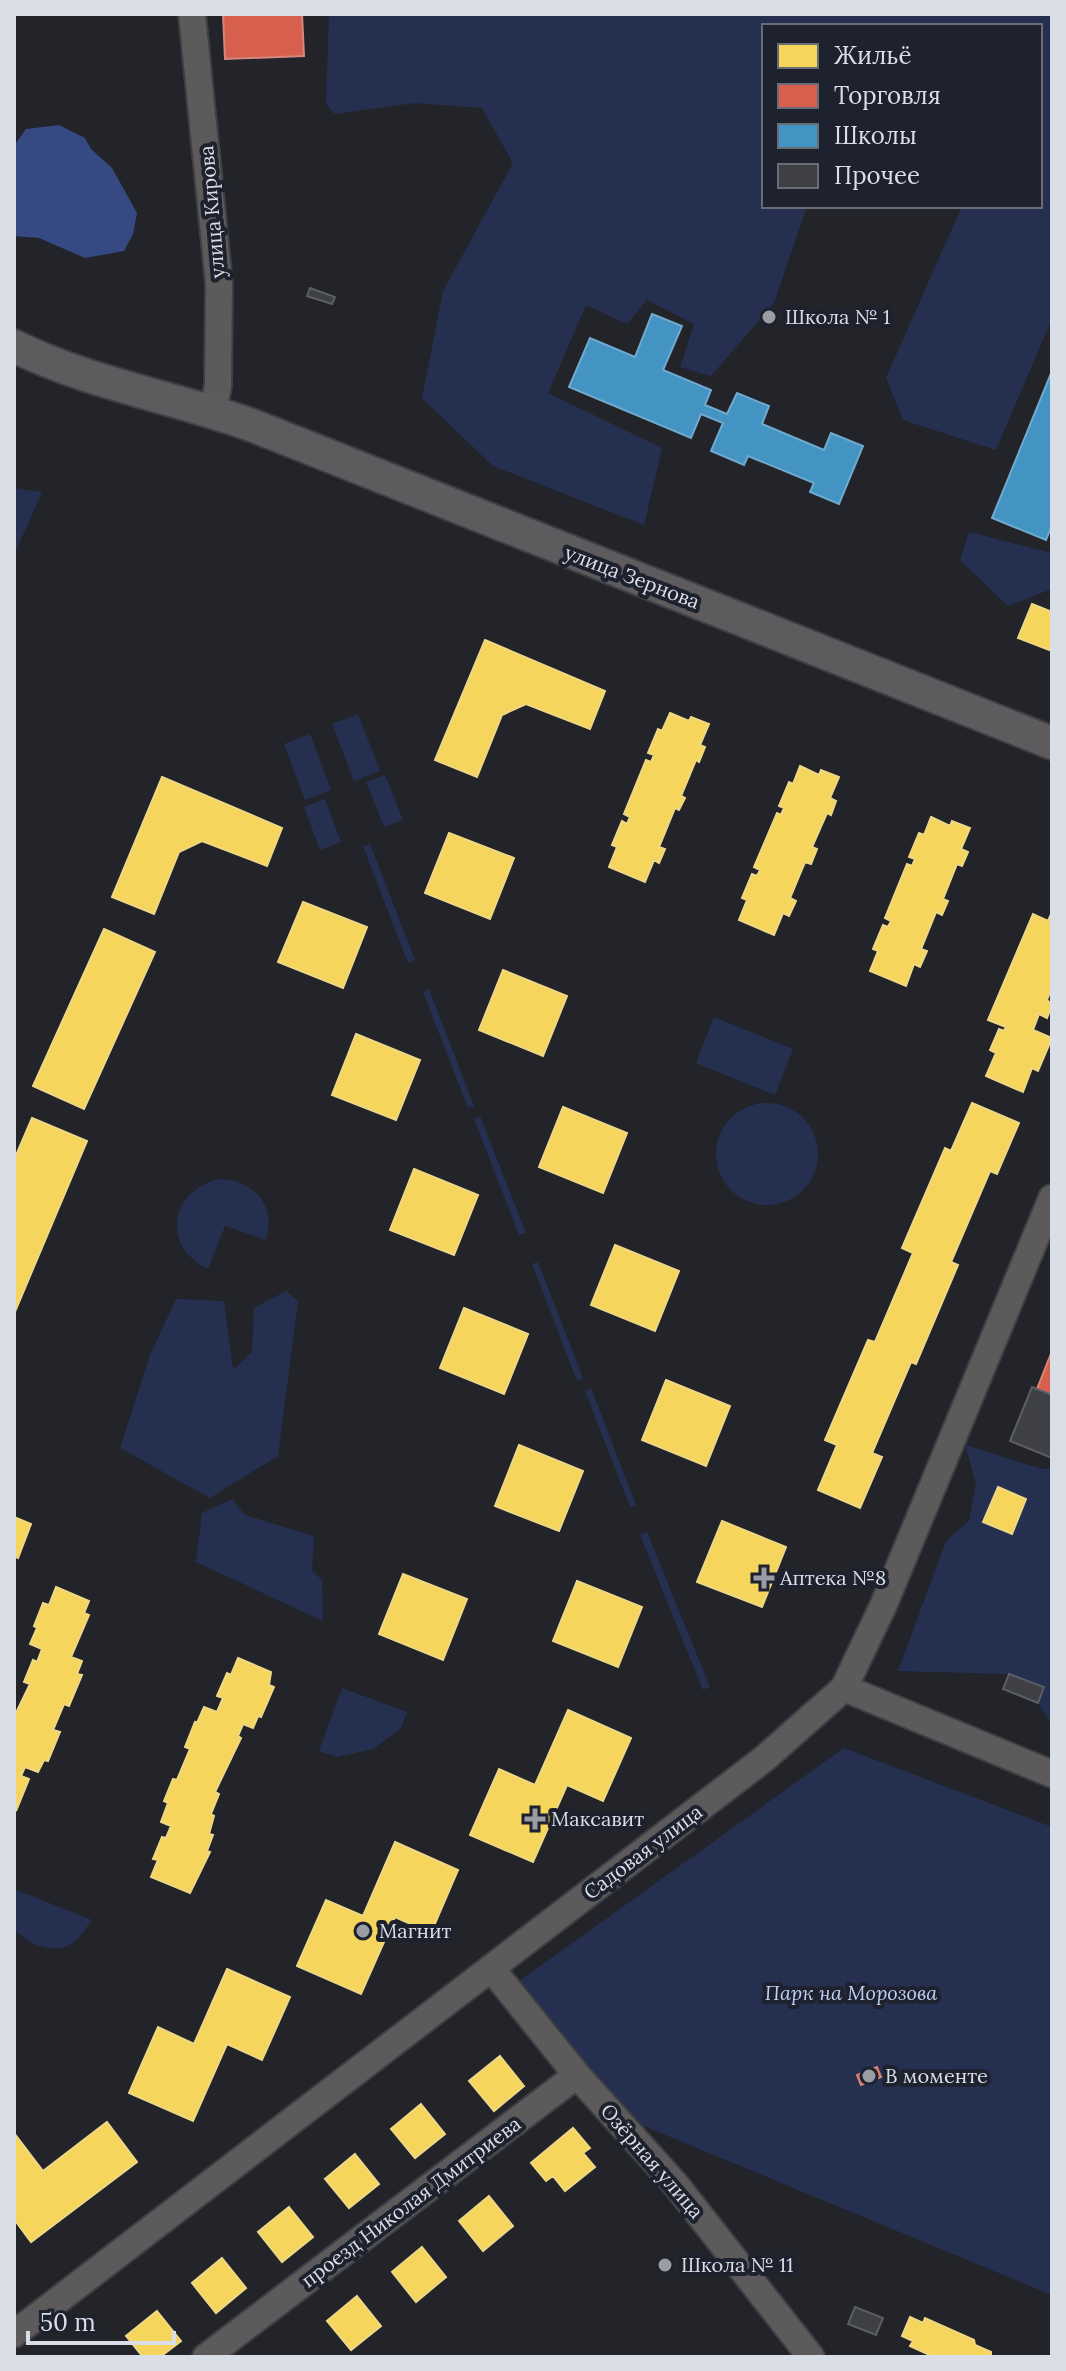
<svg xmlns="http://www.w3.org/2000/svg" width="1066" height="2371" font-family="Lora,serif">
  <rect width="100%" height="100%" fill="#22242a"/>
  <path fill="#253050" d="M329,14H1052V319L996,450L903,420L886,378L962,206H1040V26H764V206H807L774,303L711,376L680,367L694,324L647,300L627,324L586,305L548,393L662,448L644,525L493,466L422,398L443,291L513,163L482,108L415,103L335,114L326,104Z
    M14,488L42,492L14,555Z
    M969,532L1052,553V592L1049,590L1008,606L960,560Z
    M358,714L380,771L354,781L332,724Z
    M310,734L331,790L305,800L284,744Z
    M385,775L403,820L384,827L366,782Z
    M325,799L341,842L320,850L304,807Z
    M370,844L415,960L408,963L363,846Z
    M429,989L474,1106L468,1108L423,992Z
    M714,1017L793,1049L775,1095L696,1063Z
    M716 1154a51 51 0 1 1 102 0a51 51 0 1 1-102 0Z
    M480,1116L526,1233L519,1235L474,1119Z
    M219,1179C253,1180 277,1205 266,1240L225,1226L208,1269C161,1246 169,1191 219,1179Z
    M538,1262L583,1378L577,1381L532,1264Z
    M286,1291L298,1301L278,1456L210,1498L120,1448L150,1355L176,1299L224,1301L233,1370L252,1352L254,1308Z
    M591,1388L636,1505L630,1507L585,1391Z
    M965,1445L1042,1469L1052,1468V1725L1038,1703L1044,1687L1009,1674L898,1671L946,1541L969,1521L976,1484Z
    M232,1499L245,1515L314,1536L312,1571L322,1580L323,1621L196,1562L202,1513Z
    M647,1532L710,1687L703,1690L640,1535Z
    M342,1688L407,1712L401,1728L373,1749L337,1757L319,1751Z
    M844,1748L1052,1827V2295L593,2105L515,1984Z
    M14,1889L92,1920C86,1927 80,1940 71,1944C51,1955 28,1944 14,1929Z"/>
  <path fill="#364982" d="M59,125L85,138L91,149L112,168L137,213L133,234L124,251L85,258L39,238L14,236V146L26,129Z"/>
  <path fill="#f6d55c" stroke="#eed885" stroke-width="2" d="M1032,604L1052,612V651L1018,638Z
    M485,640L605,691L590,729L526,704L502,715L477,777L435,760Z
    M670,713L689,721L691,717L709,724L700,745L705,747L699,762L696,760L681,796L685,798L679,810L675,808L659,847L665,849L659,863L654,860L645,882L609,867L617,847L612,845L622,821L627,824L630,817L624,814L646,760L651,762L654,755L648,753L658,729L662,731Z
    M800,766L819,775L821,770L839,777L830,798L836,801L831,815L827,813L812,847L817,849L811,864L805,862L790,898L796,901L789,916L783,913L774,935L739,920L747,900L742,898L752,874L757,876L760,870L754,867L777,813L781,815L784,808L779,806L789,782L793,784Z
    M162,777L282,828L267,866L202,841L179,852L154,914L112,897Z
    M931,817L950,826L952,821L970,828L961,849L968,852L962,866L957,864L943,899L948,901L942,915L936,912L921,949L927,951L920,967L914,964L906,986L870,971L878,951L873,949L883,925L888,927L891,921L885,918L907,864L912,866L915,859L909,857L919,833L924,835Z
    M449,833L514,858L490,919L425,893Z
    M303,902L367,927L343,988L278,962Z
    M1052,912V987L1047,1000L1052,1005L1047,1018L1039,1014L1033,1030L1052,1038L1038,1071L1032,1068L1023,1092L986,1076L996,1053L990,1050L999,1029L1004,1031L1006,1027L988,1020L1033,914L1048,921Z
    M104,929L155,952L84,1109L33,1086Z
    M503,970L567,996L543,1056L479,1030Z
    M356,1034L420,1060L396,1120L332,1095Z
    M972,1103L1019,1123L997,1174L990,1171L951,1262L958,1265L916,1364L911,1362L872,1453L882,1457L860,1508L818,1490L837,1445L825,1440L868,1340L875,1342L913,1253L902,1248L945,1148L951,1151Z
    M563,1107L627,1133L603,1193L539,1167Z
    M32,1118L87,1141L14,1314V1160Z
    M414,1169L478,1195L454,1255L390,1230Z
    M615,1245L679,1271L655,1331L591,1305Z
    M464,1308L528,1334L504,1394L440,1368Z
    M666,1380L730,1406L706,1466L642,1440Z
    M519,1445L583,1471L559,1531L495,1506Z
    M998,1487L1026,1499L1012,1534L983,1522Z
    M14,1517L31,1524L18,1558L14,1556Z
    M722,1521L786,1547L762,1607L697,1582Z
    M403,1574L467,1599L443,1660L379,1634Z
    M577,1581L642,1607L618,1667L553,1641Z
    M56,1587L89,1601L84,1613L89,1615L71,1657L82,1661L77,1674L82,1675L69,1706L64,1704L53,1730L60,1732L48,1761L44,1760L38,1772L25,1767L21,1776L29,1779L16,1811L14,1717L30,1684L24,1682L33,1660L37,1662L42,1649L30,1644L37,1628L34,1626L43,1603L49,1605Z
    M238,1658L271,1672L269,1685L274,1687L261,1717L258,1716L253,1728L243,1724L238,1736L241,1738L215,1792L219,1794L211,1814L214,1816L209,1834L213,1835L207,1851L210,1852L190,1893L151,1877L158,1860L153,1859L162,1837L166,1838L171,1826L161,1822L168,1803L164,1801L173,1779L177,1780L190,1749L185,1747L195,1722L197,1723L204,1707L217,1712L223,1698L217,1696L227,1673L231,1675Z
    M568,1710L631,1738L603,1801L567,1785L533,1862L470,1835L499,1769L535,1785Z
    M395,1842L458,1870L431,1933L395,1917L361,1994L297,1966L326,1900L363,1916Z
    M227,1969L290,1997L262,2060L227,2044L193,2121L129,2093L158,2027L194,2044Z
    M500,2056L524,2086L494,2111L469,2081Z
    M421,2104L445,2134L415,2158L391,2129Z
    M107,2122L137,2162L31,2242L14,2219V2133L43,2171Z
    M573,2128L590,2148L583,2153L595,2167L565,2191L553,2176L546,2181L531,2163Z
    M355,2154L379,2184L349,2208L325,2179Z
    M489,2196L513,2226L483,2251L459,2221Z
    M289,2207L313,2237L282,2262L258,2232Z
    M422,2247L446,2277L416,2302L392,2272Z
    M222,2258L246,2288L216,2313L192,2283Z
    M357,2296L381,2326L351,2350L327,2321Z
    M157,2311L181,2341L160,2357H143L126,2336Z
    M910,2317L923,2323L925,2318L974,2340L975,2345L991,2352V2357H934L910,2346L913,2341L902,2336Z"/>
  <path fill="#d6604d" stroke="#d7867b" stroke-width="2" d="M223,14H302L304,56L225,59Z
    M1052,1351V1395L1037,1389Z
    M877,2067L881,2077L861,2085L857,2075Z"/>
  <path fill="#4393c3" stroke="#70aace" stroke-width="2" d="M652,314L682,326L663,370L711,390L705,405L727,414L737,393L769,406L762,424L824,450L831,433L863,446L839,504L810,492L814,483L748,456L744,465L711,451L723,423L701,414L691,438L569,387L590,338L635,357Z
    M1052,371V525L1046,540L992,518Z"/>
  <path fill="#3e4045" stroke="#5c5e64" stroke-width="2" d="M310,288L335,297L332,304L307,296Z
    M1032,1387L1052,1395V1458L1010,1441Z
    M1009,1674L1044,1687L1038,1703L1003,1689Z
    M855,2307L883,2318L876,2335L848,2324Z"/>
  <g fill="none" stroke-linecap="round" stroke-linejoin="round">
    <g stroke="#3d3f43" stroke-width="30">
      <path id="minor" d="M192,14L219,284L218,386L213,411
        M844,1688L1052,1774
        M491,1968L577,2075L676,2185L811,2357
        M14,2334L765,1758L844,1688L884,1604L1052,1198
        M206,2357L577,2075"/>
    </g>
    <g stroke="#3d3f43" stroke-width="36">
      <path id="major" d="M14,346C90,384 175,397 254,426L1052,743"/>
    </g>
    <use href="#minor" stroke="#5c5a5a" stroke-width="26"/>
    <use href="#major" stroke="#5d5b5d" stroke-width="32"/>
  </g>
  <g fill="#9a9da4" stroke="#1e222e" stroke-width="3">
    <circle cx="769" cy="317" r="8"/>
    <path d="M760 1566h8v8h8v8h-8v8h-8v-8h-8v-8h8z"/>
    <path d="M531 1807h8v8h8v8h-8v8h-8v-8h-8v-8h8z"/>
    <circle cx="363" cy="1931" r="8"/>
    <circle cx="869" cy="2076" r="8"/>
    <circle cx="665" cy="2265" r="8"/>
  </g>
  <g text-anchor="middle" stroke-width="8" stroke-linejoin="round" paint-order="stroke">
    <g font-size="20" fill="#dadee6" stroke="#1e222e">
      <text transform="translate(212 212) rotate(-95)" y="7">улица Кирова</text>
      <text transform="translate(632 577) rotate(21)" y="7">улица Зернова</text>
      <text transform="translate(643 1852) rotate(-37)" y="7">Садовая улица</text>
      <text transform="translate(652 2161) rotate(49)" y="7">Озёрная улица</text>
      <text transform="translate(411 2202) rotate(-37)" y="7">проезд Николая Дмитриева</text>
    </g>
    <g font-size="20" fill="#dadee6" stroke="#1e222e" text-anchor="start">
      <text x="785" y="324">Школа № 1</text>
      <text x="780" y="1585">Аптека №8</text>
      <text x="551" y="1826">Максавит</text>
      <text x="379" y="1938">Магнит</text>
      <text x="885" y="2083">В моменте</text>
      <text x="681" y="2272">Школа № 11</text>
    </g>
    <g font-size="20" font-style="italic" fill="#c0cff4" stroke="#1e222e">
      <text x="851" y="2000">Парк на Морозова</text>
    </g>
  </g>
  <rect width="1066" height="2371" fill="none" stroke="#dadee6" stroke-width="32"/>
  <rect x="762" y="24" width="280" height="184" fill="#1e222e" stroke="#696d78" stroke-width="2"/>
  <rect x="778" y="44" width="40" height="24" fill="#f6d55c" stroke="#696d78" stroke-width="2"/>
  <text x="834" y="64" font-size="24" fill="#dadee6">Жильё</text>
  <rect x="778" y="84" width="40" height="24" fill="#d6604d" stroke="#696d78" stroke-width="2"/>
  <text x="834" y="104" font-size="24" fill="#dadee6">Торговля</text>
  <rect x="778" y="124" width="40" height="24" fill="#4393c3" stroke="#696d78" stroke-width="2"/>
  <text x="834" y="144" font-size="24" fill="#dadee6">Школы</text>
  <rect x="778" y="164" width="40" height="24" fill="#3e4045" stroke="#696d78" stroke-width="2"/>
  <text x="834" y="184" font-size="24" fill="#dadee6">Прочее</text>
  <path d="M28 2331v12h146v-12" fill="none" stroke="#dadee6" stroke-width="4"/>
  <text x="40" y="2331" font-size="24" fill="#dadee6" stroke="#1e222e" stroke-width="6" paint-order="stroke">50 m</text>
</svg>
